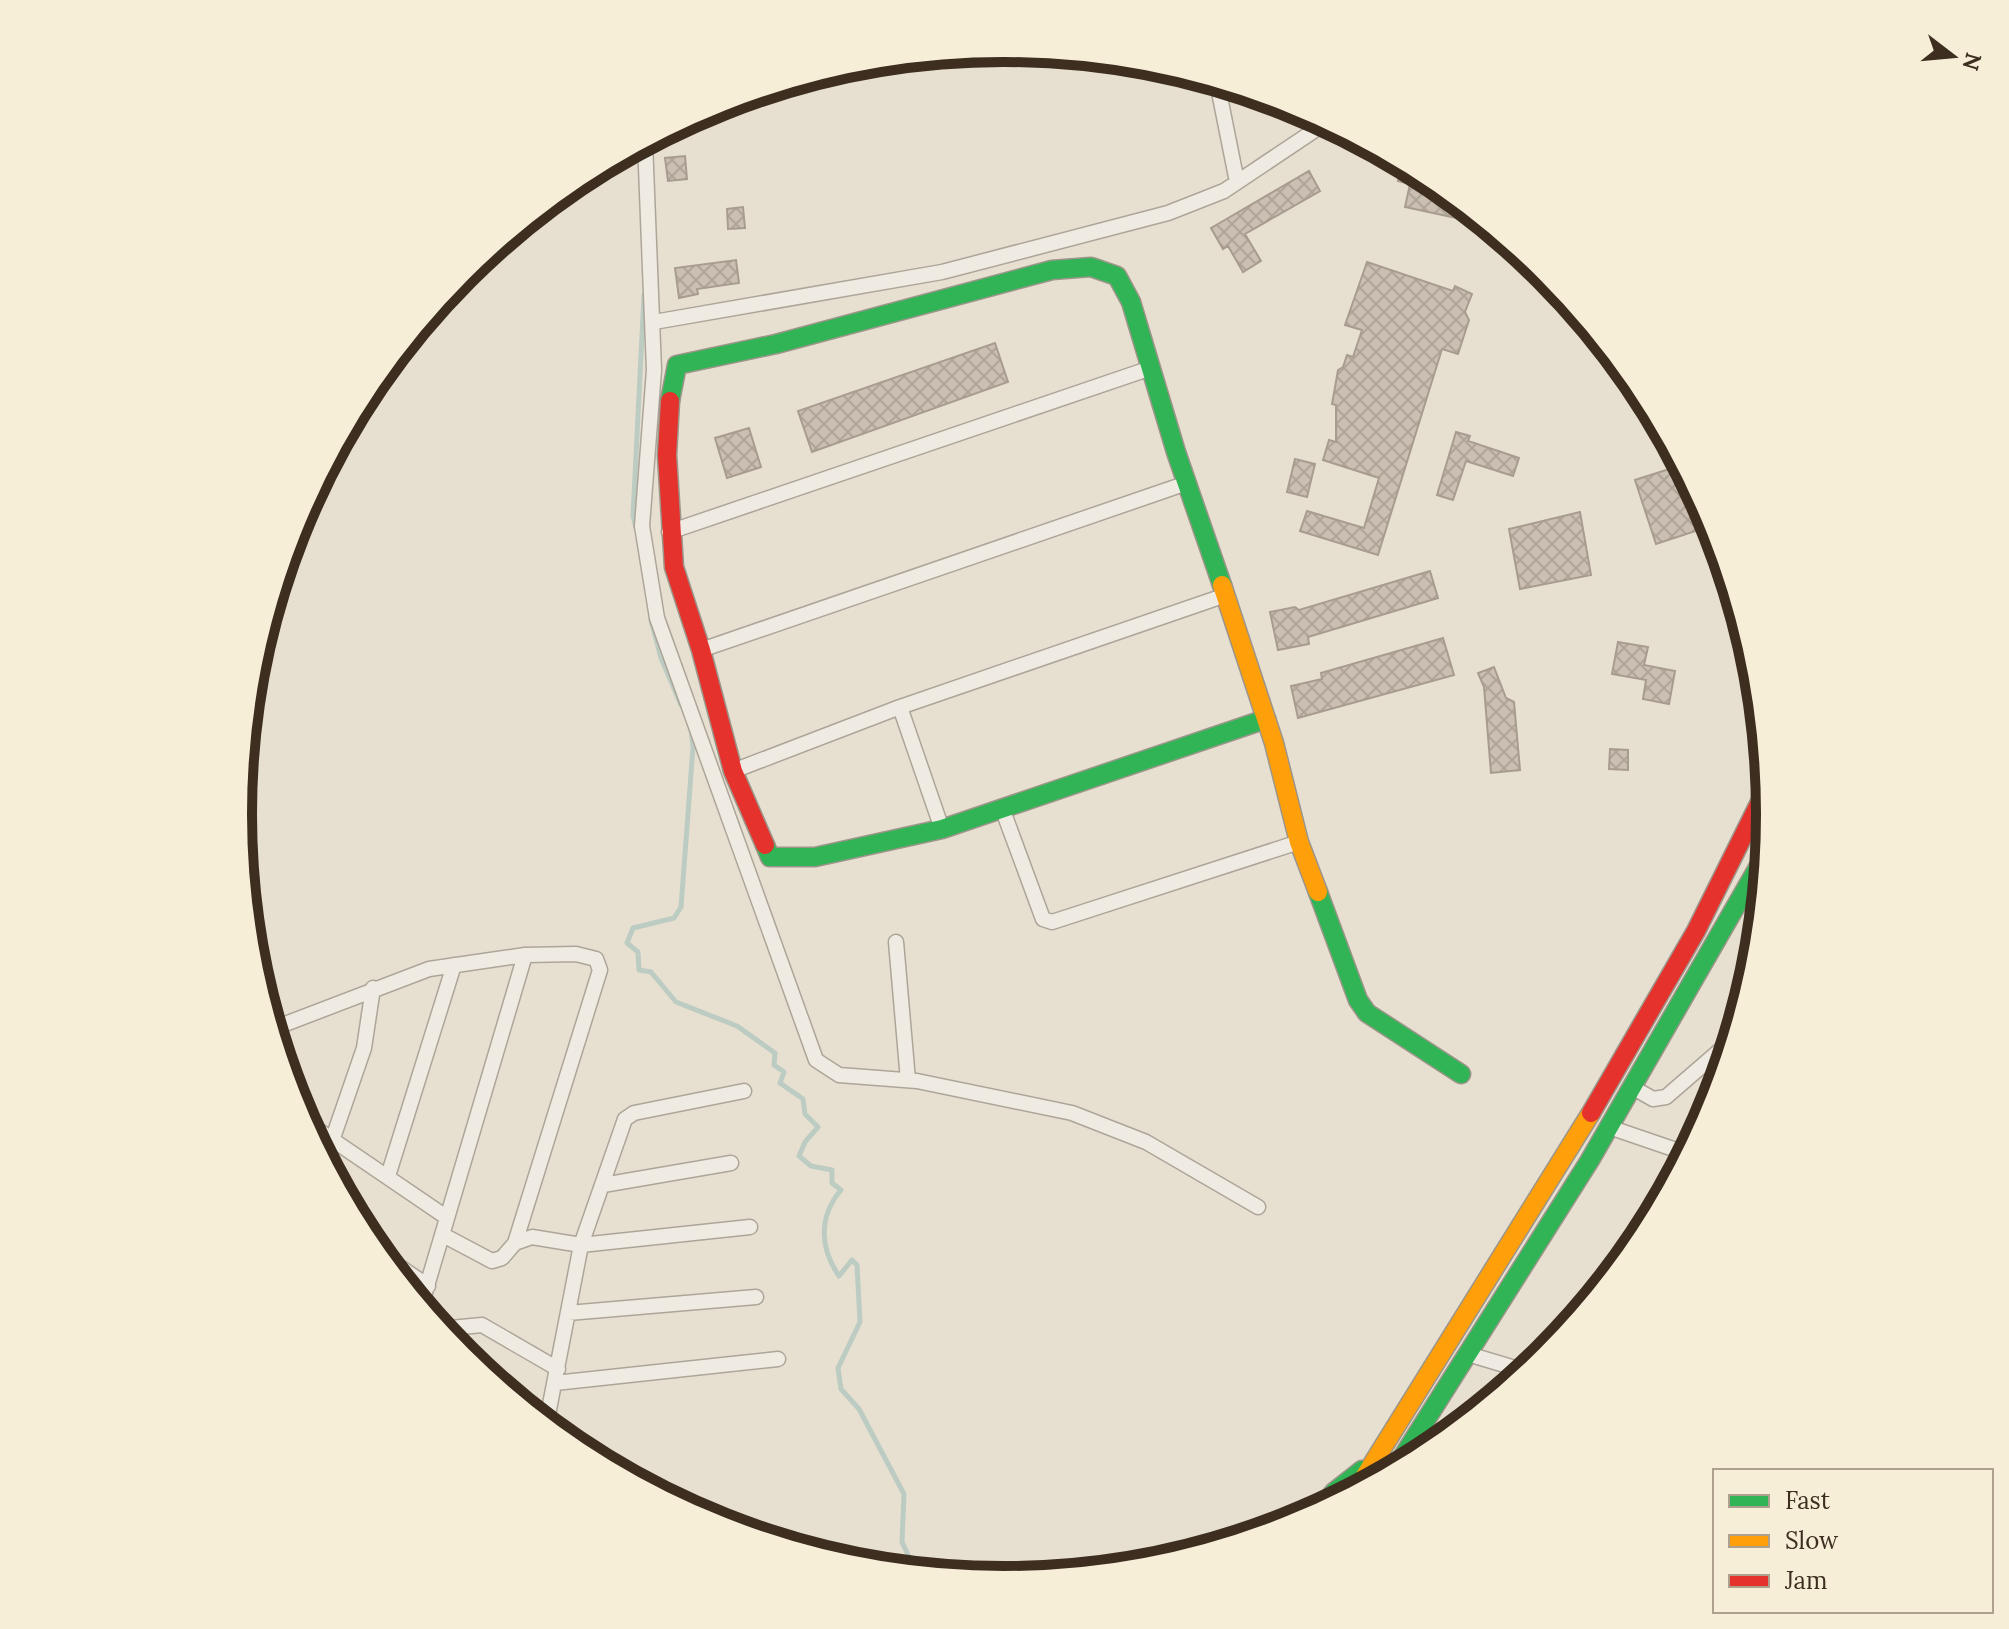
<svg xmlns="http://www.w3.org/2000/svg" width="2009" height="1629" font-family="Lora,serif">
  <defs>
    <pattern id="building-cross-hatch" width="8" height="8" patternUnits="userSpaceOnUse" patternTransform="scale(2)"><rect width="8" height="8" fill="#cbbfb2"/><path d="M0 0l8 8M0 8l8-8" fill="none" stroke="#afa499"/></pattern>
  </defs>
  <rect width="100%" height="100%" fill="#e7e0d1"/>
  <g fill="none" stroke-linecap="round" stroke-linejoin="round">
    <path stroke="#bcccc2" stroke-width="5" d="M636,528L633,516L644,295
      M651,620L661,658L681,705
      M691,729L693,747L681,907L674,918L633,928L627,943L638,952L639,970L651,972L676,1002L737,1026L775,1053L774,1065L784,1072L780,1083L803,1099L805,1114L818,1127L805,1142L799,1156L811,1166L832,1170V1183L841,1190C819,1216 819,1247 839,1276L852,1260L857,1265L860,1322L838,1368L841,1389L859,1409L904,1494L902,1542L910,1559V1572"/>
  </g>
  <path fill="url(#building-cross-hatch)" stroke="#a89c90" stroke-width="2" d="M685,156L687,179L668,181L665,158Z
    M1402,162L1424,174L1422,181L1440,185L1464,205L1461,219L1405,207L1410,184L1398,181Z
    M1309,171L1320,191L1245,234L1261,261L1243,272L1228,246L1223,249L1211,228Z
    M743,207L745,228L728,229L727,209Z
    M736,260L739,283L697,289L698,294L679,298L675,268Z
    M1367,262L1453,291L1455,286L1472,294L1465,312L1469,320L1458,354L1442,349L1378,555L1300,531L1307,511L1364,528L1379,478L1323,460L1329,440L1336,442V405L1332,404L1338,370L1343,367L1347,355L1353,357L1362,330L1345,325Z
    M995,343L1008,382L812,452L798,411Z
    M749,428L761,467L727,478L715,438Z
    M1456,432L1470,436L1468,441L1519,458L1513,476L1466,461L1453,500L1437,495Z
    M1295,459L1315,464L1307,497L1287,492Z
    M1682,465L1714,525L1656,544L1635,480Z
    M1580,512L1591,575L1520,589L1509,529Z
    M1430,571L1438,598L1308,637L1309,644L1278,650L1270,612L1295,607L1299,610Z
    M1443,638L1454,675L1298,718L1291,686L1322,679L1321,673Z
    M1618,642L1648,647L1644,665L1675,671L1669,704L1643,699L1646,680L1612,674Z
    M1494,667L1506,698L1514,702L1520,770L1491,773L1484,687L1478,673Z
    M1610,749L1628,750V770L1609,769Z"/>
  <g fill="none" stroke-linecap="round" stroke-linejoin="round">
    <g stroke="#ada599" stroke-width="17">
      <path id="street" d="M1217,82L1237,182
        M645,142L654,370L642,526L657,618L816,1060L839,1075L917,1081L1072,1113L1146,1142L1258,1207
        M654,322L942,272L1168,213L1224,191L1327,122
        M669,532L1151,368
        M701,650L1187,483
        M900,707L942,829
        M733,771L900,707L1226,595
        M1002,808L1043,919L1052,922L1299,842
        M896,942L908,1080
        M272,1029L429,969L525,955L576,954L596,959L600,970L515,1243
        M1632,1087L1653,1099L1666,1097L1733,1039
        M302,1119L446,1217
        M1609,1127L1688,1154
        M333,1138L364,1048L373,988
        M388,1176L454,965
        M603,1185L731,1163
        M443,1235L492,1261L502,1258L515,1243L532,1237L581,1245L750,1227
        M375,1250L428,1286
        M421,1306L525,955
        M568,1313L756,1297
        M440,1329L482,1325L558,1369
        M1468,1354L1528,1372
        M555,1383L778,1359
        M546,1425L581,1245L625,1119L634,1113L744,1091"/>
    </g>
    <g stroke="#9c958a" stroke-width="21">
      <path id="fast" d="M670,401L677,365L776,344L1052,270L1091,267L1117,276L1131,302L1176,452L1222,585
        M765,845L770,857H815L942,829L1266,719
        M1318,892L1358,1000L1367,1013L1461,1074
        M1393,1472L1590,1160L1767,852
        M1318,1512L1334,1492L1362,1470"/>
    </g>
    <g stroke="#9c958a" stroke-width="21">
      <path id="slow" d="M1222,585L1274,743L1299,842L1318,892
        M1355,1492L1591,1113"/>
    </g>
    <g stroke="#9c958a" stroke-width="21">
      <path id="jam" d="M670,401L667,455L674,567L701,650L733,771L765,845
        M1591,1113L1696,931L1768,786"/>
    </g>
    <use href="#street" stroke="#efebe3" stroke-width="14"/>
    <use href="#fast" stroke="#30b455" stroke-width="18"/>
    <use href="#slow" stroke="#ff9f0a" stroke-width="18"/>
    <use href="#jam" stroke="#e5322d" stroke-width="18"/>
  </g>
  <path d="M0 0H2009V1629H0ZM252 814a752 752 0 1 1 1504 0a752 752 0 1 1-1504 0Z" fill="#f7eed8" fill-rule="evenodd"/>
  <path fill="none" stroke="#3d2e20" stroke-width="10" d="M252 814a752 752 0 1 1 1504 0a752 752 0 1 1-1504 0Z"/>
  <rect x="1713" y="1469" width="280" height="144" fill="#f7eed8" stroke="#ada18e" stroke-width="2"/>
  <rect x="1729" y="1495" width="40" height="12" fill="#30b455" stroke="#ada18e" stroke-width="2"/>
  <text x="1785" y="1509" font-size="24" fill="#3d2e20">Fast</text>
  <rect x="1729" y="1535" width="40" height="12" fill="#ff9f0a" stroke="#ada18e" stroke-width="2"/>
  <text x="1785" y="1549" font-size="24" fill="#3d2e20">Slow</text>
  <rect x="1729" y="1575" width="40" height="12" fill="#e5322d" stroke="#ada18e" stroke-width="2"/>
  <text x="1785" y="1589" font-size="24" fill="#3d2e20">Jam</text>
  <g transform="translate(1953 56) rotate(106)" stroke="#f7eed8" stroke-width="6" paint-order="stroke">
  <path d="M0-6L14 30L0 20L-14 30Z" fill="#3d2e20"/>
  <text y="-12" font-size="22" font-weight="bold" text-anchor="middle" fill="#3d2e20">N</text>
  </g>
</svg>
